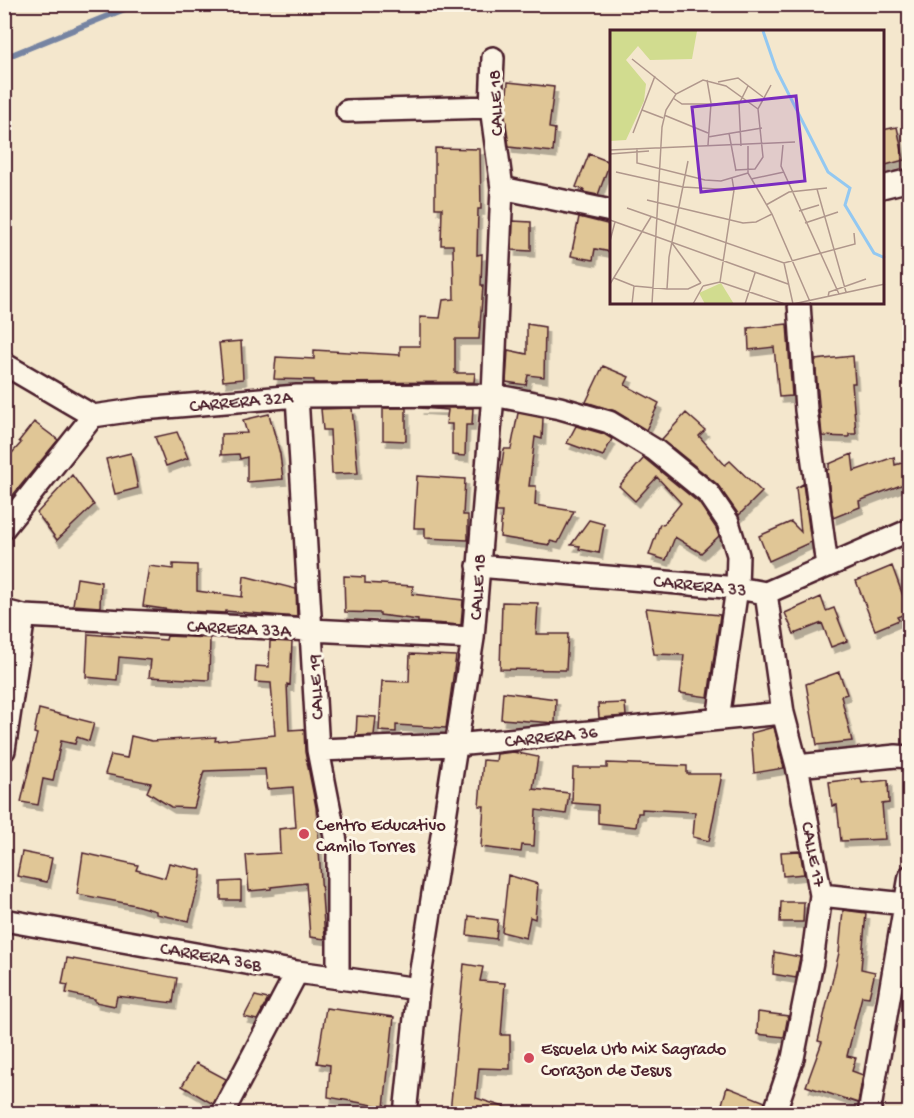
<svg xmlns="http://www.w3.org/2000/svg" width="914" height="1118" font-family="'Gochi Hand',sans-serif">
  <defs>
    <filter id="shadow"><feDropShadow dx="3.5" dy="6" stdDeviation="0" flood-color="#0004"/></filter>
  </defs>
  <rect width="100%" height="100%" fill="#f4e7cd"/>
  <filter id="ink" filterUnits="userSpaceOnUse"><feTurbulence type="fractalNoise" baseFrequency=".0167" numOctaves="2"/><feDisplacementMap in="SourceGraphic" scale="12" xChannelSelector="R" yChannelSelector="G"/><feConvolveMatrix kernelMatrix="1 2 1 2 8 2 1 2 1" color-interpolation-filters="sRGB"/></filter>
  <g filter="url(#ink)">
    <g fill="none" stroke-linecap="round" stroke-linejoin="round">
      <path stroke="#7684a2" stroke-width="6" d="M4,58L137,4"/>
    </g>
    <path fill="#e0c696" stroke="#4a1f2b" stroke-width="1.5" filter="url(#shadow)" d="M508,82L554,87L549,128L555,129L553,152L509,147L505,116Z
      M897,127L904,160L882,166V130Z
      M435,148L480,149L481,209H478L477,255L482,254L481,285H483L479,339H455V373H475L474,382L318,383L314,382V380L274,379L276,357L314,359V350L400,355V346H420V317L440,318L443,300L454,299L453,245H441L442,208H435Z
      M589,154L610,162L598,195L583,192L584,190L576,187Z
      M579,217L611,225V252L595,249L593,260L571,256Z
      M513,221L531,222V251L512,250Z
      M527,324L545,327L544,377L528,375L526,385L506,382L508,350L527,354Z
      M787,324L792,396L779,397L774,347L749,350L748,328Z
      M241,341L243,379L223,381L219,343Z
      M853,356L855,383H852L856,434H849V437L822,436L815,360Z
      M603,366L629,377L625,385L659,403L646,430L615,411L586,402Z
      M352,408L358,473L332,474L330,430H323L321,409Z
      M383,408H406V441L383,440Z
      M419,408H473L472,425H466L465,456L452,455V424H446L448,410Z
      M518,413L543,418L542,439L535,437L529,486H536L535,505L574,511L558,543L550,541V545L500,537L502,512H496L499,484L504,449H511Z
      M686,413L705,430L699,436L725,465L730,461L762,492L739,515L717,484L662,439Z
      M269,414L280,454L283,479L247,482V457L240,459L239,454L221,455V434L247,433L243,420Z
      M34,422L58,440L4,506V462L21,443L19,441Z
      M576,426L604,434L612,439L603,456L567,443Z
      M177,432L188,458L166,466L155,437Z
      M131,453L138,488L115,494L106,459Z
      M852,454L854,471L894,457L895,465L909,461V482L859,501L860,507L833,518L827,470L829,469V464Z
      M644,458L699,503L716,528L719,536L701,553L675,537L666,560L649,555L660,524L663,525L681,503L657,477L635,501L619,486Z
      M72,475L94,505L57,540L37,513Z
      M417,476L465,479L463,515H468V540L425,538V528H414Z
      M803,484L811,542L769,561L759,536L791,522L801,532L796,488Z
      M589,520L604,524L599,553L579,549L580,546L571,545Z
      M173,564L197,565V591L242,597L244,576L296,589L297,617L225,611V613L171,610L143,606L149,566L173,569Z
      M892,566L909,612L897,617L899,620L875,630L856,581Z
      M344,576L365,577V583L413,586L412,594L463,600L461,625L418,622V620L380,615V613L345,612Z
      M77,578L101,582L100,607L73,605Z
      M821,597L826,611L834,608L847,641L831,647L822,623L794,634L785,613Z
      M502,602L538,603L536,634H568L566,670L500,669Z
      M646,608L720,615L708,697L680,693L684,655L654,654Z
      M88,634L166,640L167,636L210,638L209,680L149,677L151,660L119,657L117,680L86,677Z
      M270,641L292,642L290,685L287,684L289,730L304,729L305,752L316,807L325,939L310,937L306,883L271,887V889L249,891L246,855L280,853L279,829L296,827L293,787L267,789L265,769L204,771L194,808L171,807L147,792L151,783L105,774L111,755L127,758L131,736L152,741L216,737L215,741L275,735L271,683L255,682L256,666L269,667Z
      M410,654L456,656L446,728L396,725V732L379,731L382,681L409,682Z
      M839,672L847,694L841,696L852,741L817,745L806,684Z
      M503,692L556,699L555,723L501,719Z
      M625,703L626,716L599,718L598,704Z
      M39,709L94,723L89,741L77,737L75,744L61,741L53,781L43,779L38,805L21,802L37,734L34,733Z
      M357,716L376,717L374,735L356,736Z
      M774,727L784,768L754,773L751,733Z
      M513,752L538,757L533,789L569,793L566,814L536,810L534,846L522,845L521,852L481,847L484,806H479L483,760L496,761L497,754Z
      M607,763L687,766V774H722L709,841L693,837L695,812L642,809V813H638L636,827L598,823V805L572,803L573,768H607Z
      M861,778L862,783L888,780L889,803L882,804L885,839L841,841L837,805L832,806L829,782Z
      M800,851L804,874L783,876L781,852Z
      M22,852L52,858L47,882L17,876Z
      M83,853L138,865L136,870L165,878L169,863L201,870V877L189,921L156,914V911L135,905L77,894Z
      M508,875L538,884L535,919L530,917L526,938L502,932Z
      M241,881V900H221V882Z
      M781,902H804L803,922H780Z
      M843,910L866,913L861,969L875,972L869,997L862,996L847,1056L856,1058L852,1071L863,1075L858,1103L806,1086L822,1042L818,1041L839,953Z
      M469,916L498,920L496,939L467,935Z
      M774,952L800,957L796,978L773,974Z
      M67,958L177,978L173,1003L117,996L115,1006L95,1002V999L66,993L68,985L62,984Z
      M464,964L483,967L480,981L505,983L501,1035H510V1069L479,1068L476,1098L513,1110L512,1113H450Z
      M255,996L268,999L257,1020L244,1017Z
      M326,1008L394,1017L384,1107L328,1097L330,1065L317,1063Z
      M758,1012L788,1016L784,1037L757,1034Z
      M196,1063L226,1079L213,1104L182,1086Z
      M727,1087L765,1102L761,1113H726L729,1107L722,1104Z"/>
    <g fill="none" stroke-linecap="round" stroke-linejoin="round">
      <g stroke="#4a1f2b" stroke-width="26">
        <path id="minor" d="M347,111L491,107
          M882,187L910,180
          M502,188L611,211
          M799,303L806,410L827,566
          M4,364L93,416L142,409L297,396L493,395L560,408L609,422L655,450L709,494L728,522L738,555L737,588L718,719
          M297,396L318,750L338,852V977
          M4,528L93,416
          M478,566L737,588L766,593L910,530
          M766,593L783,713L797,766L821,895L812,962L793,1058L774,1114
          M4,611L24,616L473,638
          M4,750L24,616
          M318,750L456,745L783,713
          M797,766L896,756L910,757
          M821,895L905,904
          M4,920L297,972L418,989
          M222,1114L297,972
          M405,1114L418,989L473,638L493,395L502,188L491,107L493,58
          M869,1114L910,876"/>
      </g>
      <use href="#minor" stroke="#fcf5e5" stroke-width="21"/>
    </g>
  </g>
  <g fill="#d1495b" stroke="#fcf5e5" stroke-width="2">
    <circle cx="304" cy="834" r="6"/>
    <circle cx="529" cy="1058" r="6"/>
  </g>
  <g text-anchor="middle" stroke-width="6" stroke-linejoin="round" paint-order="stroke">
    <g font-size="18" fill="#4a1f2b" stroke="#fcf5e5">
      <text transform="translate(495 103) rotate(-92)" y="6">CALLE 18</text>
      <text transform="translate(241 401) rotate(-5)" y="6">CARRERA 32A</text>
      <text transform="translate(700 585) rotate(6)" y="6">CARRERA 33</text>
      <text transform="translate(477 587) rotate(-86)" y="6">CALLE 18</text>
      <text transform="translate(239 628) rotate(3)" y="6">CARRERA 33A</text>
      <text transform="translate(315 687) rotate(-93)" y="6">CALLE 19</text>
      <text transform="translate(551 736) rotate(-6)" y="6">CARRERA 36</text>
      <text transform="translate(814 854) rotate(79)" y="6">CALLE 17</text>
      <text transform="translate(211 956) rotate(10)" y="6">CARRERA 36B</text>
    </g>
    <g font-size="18" fill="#4a1f2b" stroke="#fcf5e5" text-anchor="start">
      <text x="316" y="830">Centro Educativo<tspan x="316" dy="21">Camilo Torres</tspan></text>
      <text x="541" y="1054">Escuela Urb Mix Sagrado<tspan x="541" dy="21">Corazon de Jesus</tspan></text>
    </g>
  </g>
  <g transform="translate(610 30)">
    <rect width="274" height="274" fill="#f4e7cd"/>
    <path d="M0,1H87L82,29L40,30L28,16L16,30L36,54L34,71L16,110L0,111Z" fill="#d1dc8f"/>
    <path d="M111,253L124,274H95L89,263Z" fill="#d1dc8f"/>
    <path fill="none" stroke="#93c8f1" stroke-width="3" d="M153,1L166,39L218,142L240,158L235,175L264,223L275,228"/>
    <path fill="none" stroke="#b0978c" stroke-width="1.5" d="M22,29L66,64M97,50L101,73L98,115M108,52L128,48L153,67M63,68L72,74H129M32,80L53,88M54,85L98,103M23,103L45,46M119,103L126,141M98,107L152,98M173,115L171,136L229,264M131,116L129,74L138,56M138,116V143L162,184L201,274M27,118V133L95,150L111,151L138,143M0,120L185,112M0,124L39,121M126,140L145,139L153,127L148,79L161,55M6,142L73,157L124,160M141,149L174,142M207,159L236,262M37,170L133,193L146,192L162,184M156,175L179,162L217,158M17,178L174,233L245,214L244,203M189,181L209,175M0,190L178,254M195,193L228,182M0,211L5,192M62,213L91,253M174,233L183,274L275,254M4,248L24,256L57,259H78L91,253M110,252L124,160L122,148M0,254L41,187M93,256L110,252L175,274M57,259L59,227L78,131M218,267L219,262L256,249M22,274L24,256M42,274L52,97L56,80L66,64L93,50L116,56L148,79M83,274L93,256M135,274L145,243"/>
    <path fill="#7b2cbf" fill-opacity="0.15" stroke="#7b2cbf" stroke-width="3" d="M186,66L195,151L91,162L82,77Z"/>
    <rect width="274" height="274" fill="none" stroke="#4a1f2b" stroke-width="3"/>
  </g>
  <rect width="914" height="1118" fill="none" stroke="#fcf5e5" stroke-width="24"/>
  <rect x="12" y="12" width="890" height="1094" fill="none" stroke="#4a1f2b" stroke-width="2" filter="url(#ink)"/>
</svg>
